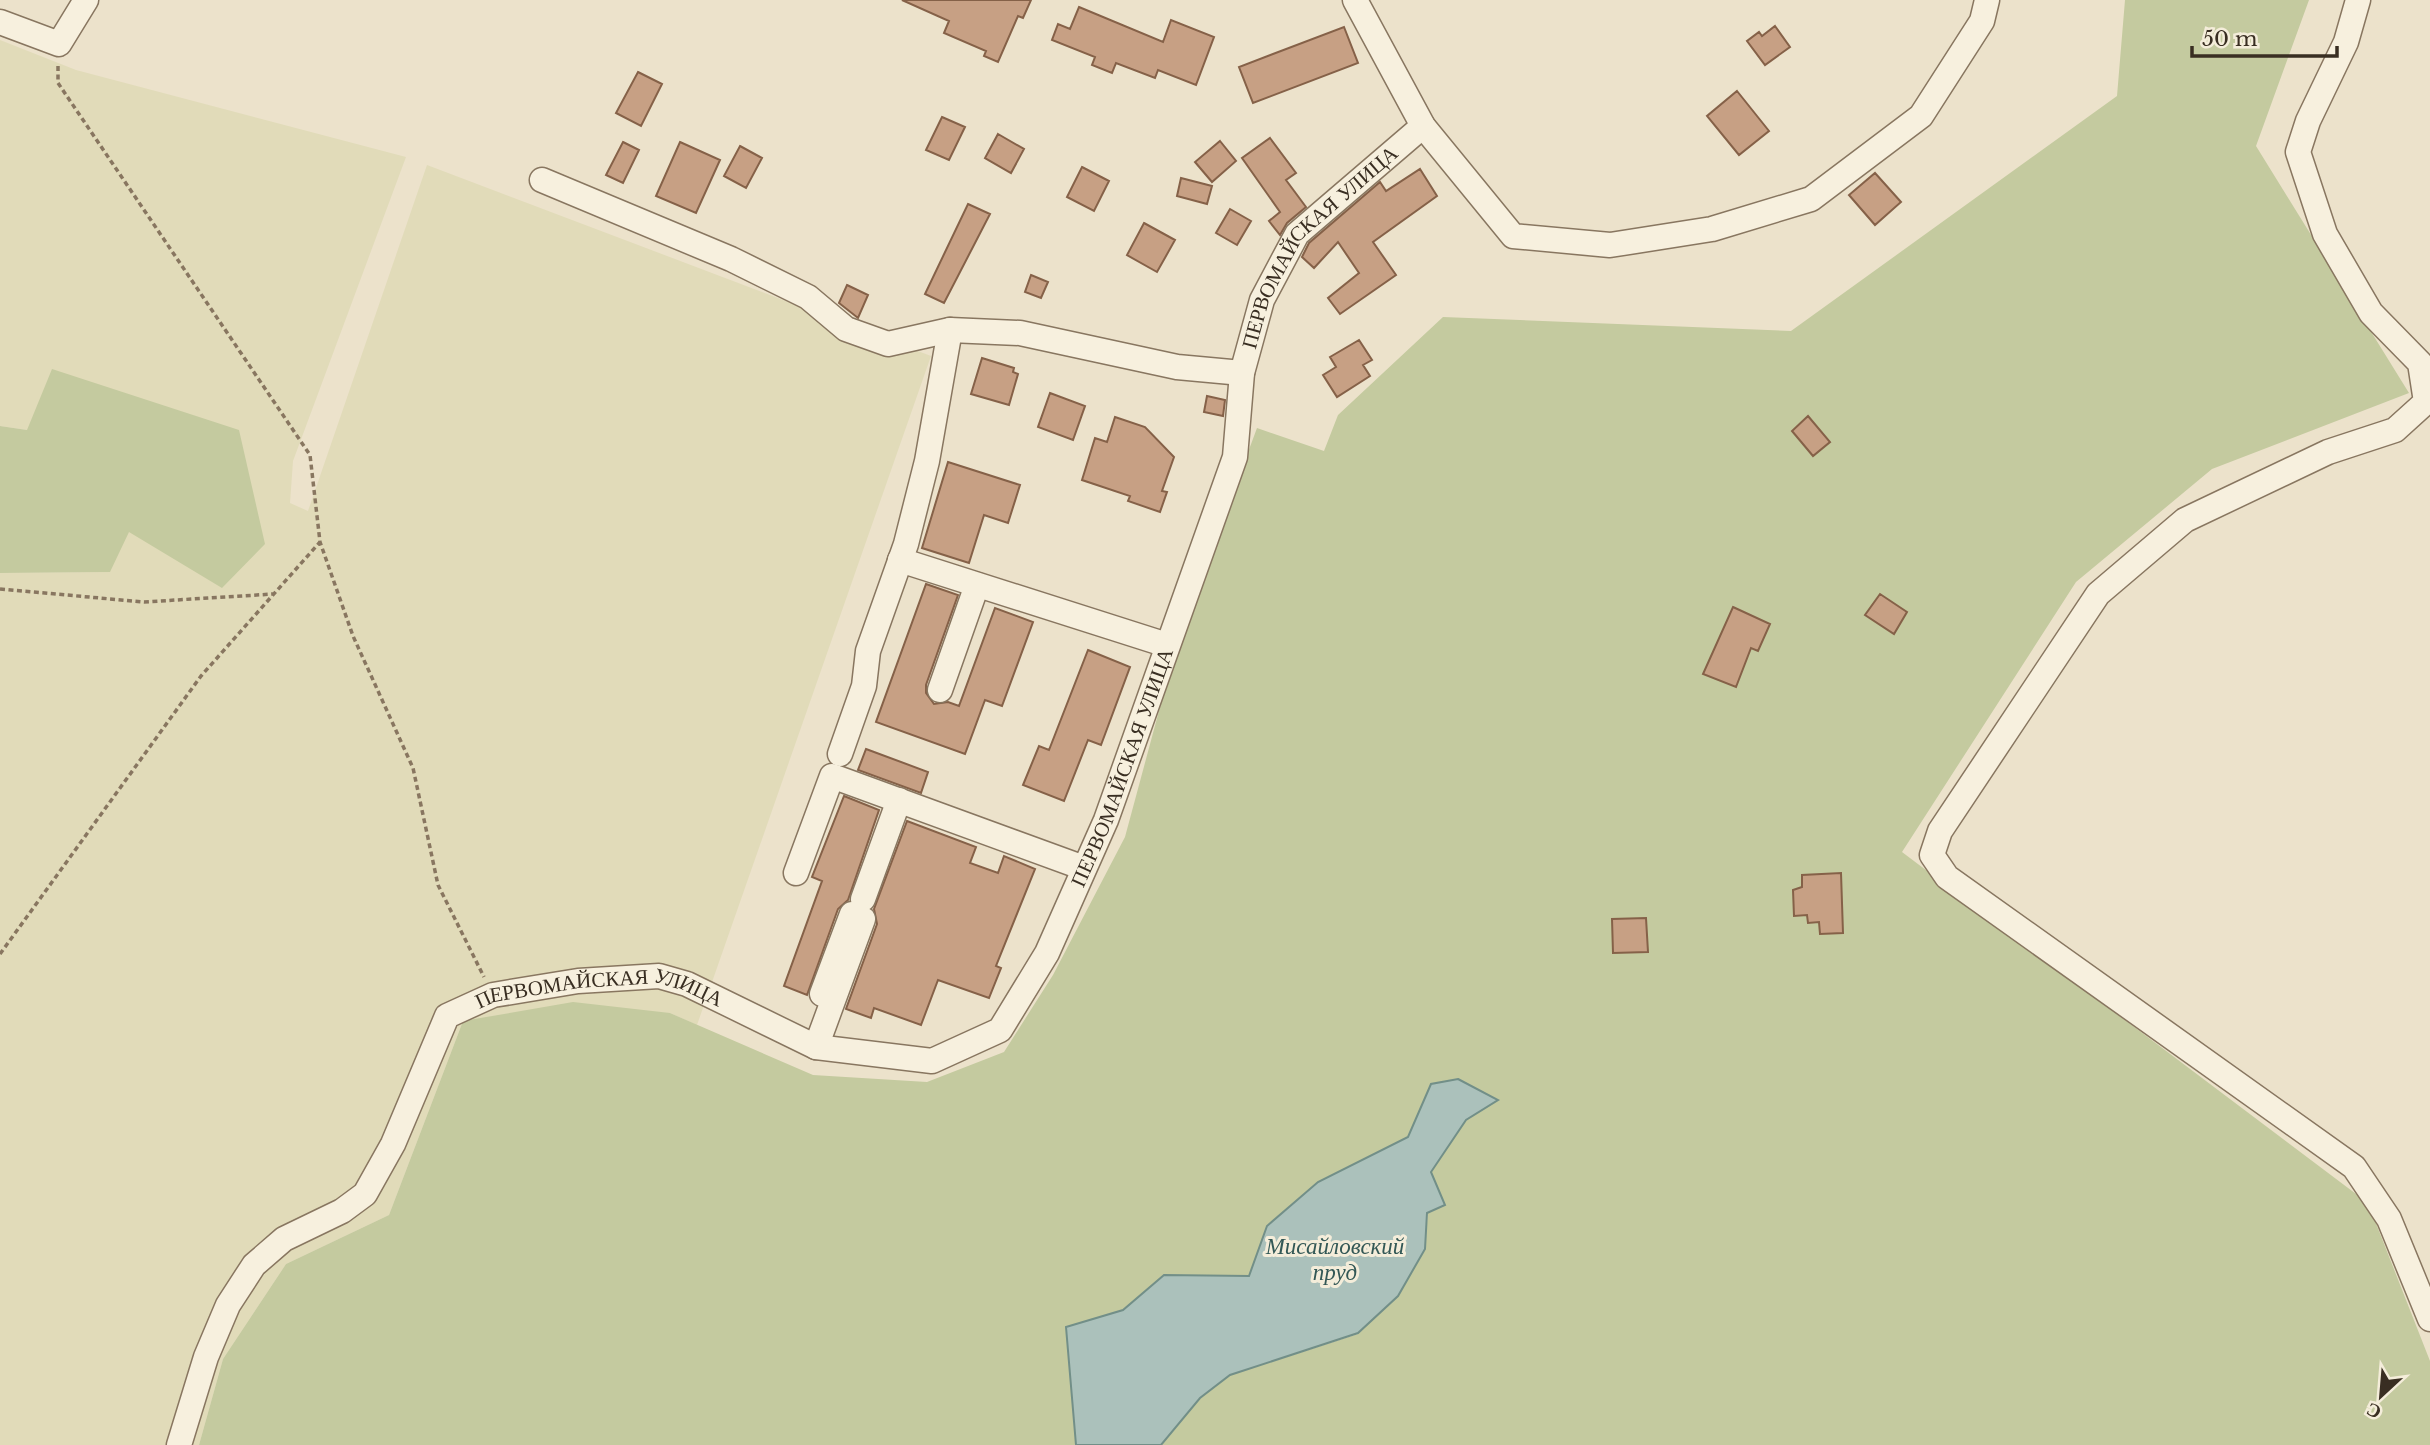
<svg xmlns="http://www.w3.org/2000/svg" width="2430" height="1445" font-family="'Libre Baskerville',serif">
  <rect width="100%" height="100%" fill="#ece2cb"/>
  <path fill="#e1dbb9" d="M0,40L76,70L406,157L293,461L290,503L308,511L427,165L931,356L697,1025L670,1013L463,1021L389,1215L286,1264L223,1359L199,1445H0V573L109,572L27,430L0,426Z"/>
  <path fill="#c4ca9f" d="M2125,0H2309L2256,146L2409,393L2212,469L2076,582L1902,852L2368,1203L2430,1361V1445H1161L1200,1398L1230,1375L1358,1334L1425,1249L1431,1172L1465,1120L1498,1100L1431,1084L1408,1137L1318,1182L1267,1226L1249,1276L1164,1275L1123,1310L1066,1327L1076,1445H199L223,1359L286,1264L389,1215L463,1021L573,1002L670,1013L813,1075L927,1082L1004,1052L1053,975L1125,837L1177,644L1257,428L1324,451L1338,415L1443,317L1791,331L2117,96Z
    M52,369L239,430L265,544L222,588L129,532L110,572L0,573V426L27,430Z"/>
  <path fill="#abc1bb" stroke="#728f88" stroke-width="2" d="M1458,1079L1498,1100L1466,1120L1431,1172L1445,1205L1427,1213L1425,1249L1398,1296L1358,1333L1230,1375L1200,1398L1161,1445H1076L1066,1327L1123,1310L1164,1275L1249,1276L1267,1226L1318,1182L1408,1137L1431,1084Z"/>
  <path fill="#c7a084" stroke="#856148" stroke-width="2" d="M902,0H1031L1023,18L1018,16L998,62L984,56L986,51L944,33L949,21Z
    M1079,7L1163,42L1171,20L1214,37L1196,85L1158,70L1155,78L1116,63L1112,73L1092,65L1095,57L1052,40L1058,24L1070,29Z
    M1775,26L1790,47L1765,65L1747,41L1759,32L1762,36Z
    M1344,27L1358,63L1253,103L1239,67Z
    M638,72L662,84L641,126L616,113Z
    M1737,91L1769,131L1739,155L1707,116Z
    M942,117L965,127L949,160L926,150Z
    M998,134L1024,149L1011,173L985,158Z
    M1270,138L1296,173L1286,180L1306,207L1287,223L1280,235L1269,221L1280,212L1242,158Z
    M1220,141L1236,161L1212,182L1195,162Z
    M623,142L639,150L623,183L606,175Z
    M680,142L720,160L696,213L656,196Z
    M740,146L762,158L746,188L724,176Z
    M1082,167L1109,181L1094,211L1067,197Z
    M1420,169L1437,196L1373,242L1396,275L1340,314L1328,298L1359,273L1338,242L1314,268L1302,257L1309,243L1380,182L1386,191Z
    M1875,173L1901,202L1875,225L1849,195Z
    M1181,178L1212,186L1207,204L1177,196Z
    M968,204L990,214L944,303L925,294Z
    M1230,209L1251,221L1237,245L1216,233Z
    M1144,223L1175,240L1157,272L1127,255Z
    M1031,275L1048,282L1041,298L1025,292Z
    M847,285L868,295L858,318L839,303Z
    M1359,340L1372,360L1363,365L1370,376L1337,397L1323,375L1336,367L1330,357Z
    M982,358L1014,368L1013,372L1018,374L1009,405L971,394Z
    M1050,393L1085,406L1073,440L1038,427Z
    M1207,396L1225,400L1223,416L1204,412Z
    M1808,416L1830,442L1813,456L1792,431Z
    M1115,417L1145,427L1174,457L1162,491L1167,492L1160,512L1128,501L1130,496L1082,480L1095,438L1107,442Z
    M948,462L1020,485L1008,523L984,515L969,563L922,548Z
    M926,584L958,595L926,685V693L934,704L948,702L959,706L995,608L1033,622L1002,706L985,700L965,754L876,722Z
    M1880,594L1907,612L1894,634L1865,615Z
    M1733,607L1770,624L1758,651L1751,648L1736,687L1703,674Z
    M1088,650L1130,667L1101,745L1088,740L1064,801L1023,785L1039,746L1049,750Z
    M866,749L928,772L921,793L858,770Z
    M844,796L879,810L848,900L838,909L807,995L784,986L822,881L812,877Z
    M907,821L976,847L970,863L998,873L1004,856L1035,869L996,966L1001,968L989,998L938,980L921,1025L874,1008L871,1018L846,1009L877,924L874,909Z
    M1841,873L1843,933L1820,934L1819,922L1808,923L1807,915L1794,916L1793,890L1802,887V875Z
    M1646,918L1648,952L1613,953L1612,919Z"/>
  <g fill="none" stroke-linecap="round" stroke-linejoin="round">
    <g stroke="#887660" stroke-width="27">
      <g id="minor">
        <path d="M1355,0L1423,126L1513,236L1610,245L1712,229L1811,199L1921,116L1982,21L1987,0"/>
        <path d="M2358,0L2346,42L2308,121L2298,152L2325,234L2371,313L2420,363L2426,402L2395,430L2328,452L2185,520L2098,594L1940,831L1932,855L1947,877L2354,1167L2389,1219L2430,1319"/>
        <path d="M0,22L59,44L86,0"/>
        <path d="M542,180L731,259L808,297L846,329L888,344L950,330L1020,333L1177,367L1242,373"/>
        <path d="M900,560L1167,645"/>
        <path d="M940,690L977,585"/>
        <path d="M840,754L864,686L868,651L906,544L927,461L950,330"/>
        <path d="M796,873L832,776L1084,868"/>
        <path d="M863,899L899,800"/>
        <path d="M816,1047L863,919L852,914L822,994L834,998"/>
        <path id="s1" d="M179,1445L206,1357L228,1305L254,1265L284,1239L342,1211L365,1194L393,1144L447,1016L493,995L578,981L659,976L687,984L816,1047L932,1061L1000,1030L1047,953L1106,820L1235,457L1242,373L1262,300L1297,234L1423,126"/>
      </g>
    </g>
    <path stroke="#887660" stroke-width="3.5" stroke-dasharray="5 3.5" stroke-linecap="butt" d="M58,66V83L310,455L320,542L353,636L413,768L438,885L484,977
      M0,589L144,602L273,594
      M0,954L201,676L320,542"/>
    <use href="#minor" stroke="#f7f0de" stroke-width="24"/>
  </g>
  <g text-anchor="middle" stroke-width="6" stroke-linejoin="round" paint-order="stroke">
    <g font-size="21" fill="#392e22" stroke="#f4edda">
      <text dy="7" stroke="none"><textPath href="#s1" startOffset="1965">ПЕРВОМАЙСКАЯ УЛИЦА</textPath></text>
      <text dy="7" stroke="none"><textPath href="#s1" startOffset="1398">ПЕРВОМАЙСКАЯ УЛИЦА</textPath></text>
      <text dy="7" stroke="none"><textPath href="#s1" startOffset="684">ПЕРВОМАЙСКАЯ УЛИЦА</textPath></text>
    </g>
    <g font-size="23" font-style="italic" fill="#335856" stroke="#f4edda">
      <text x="1335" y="1254">Мисайловский<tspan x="1335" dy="26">пруд</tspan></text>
    </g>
  </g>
  <g transform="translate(2381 1396) rotate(206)" stroke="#f4edda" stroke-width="5" paint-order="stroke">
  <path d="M0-5L12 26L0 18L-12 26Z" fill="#392e22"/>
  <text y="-10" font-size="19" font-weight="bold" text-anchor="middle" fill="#392e22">С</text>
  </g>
  <path d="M2192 46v10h145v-10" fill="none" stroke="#392e22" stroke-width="3.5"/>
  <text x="2202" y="46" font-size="21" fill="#392e22" stroke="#f4edda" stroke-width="5" paint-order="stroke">50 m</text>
</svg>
